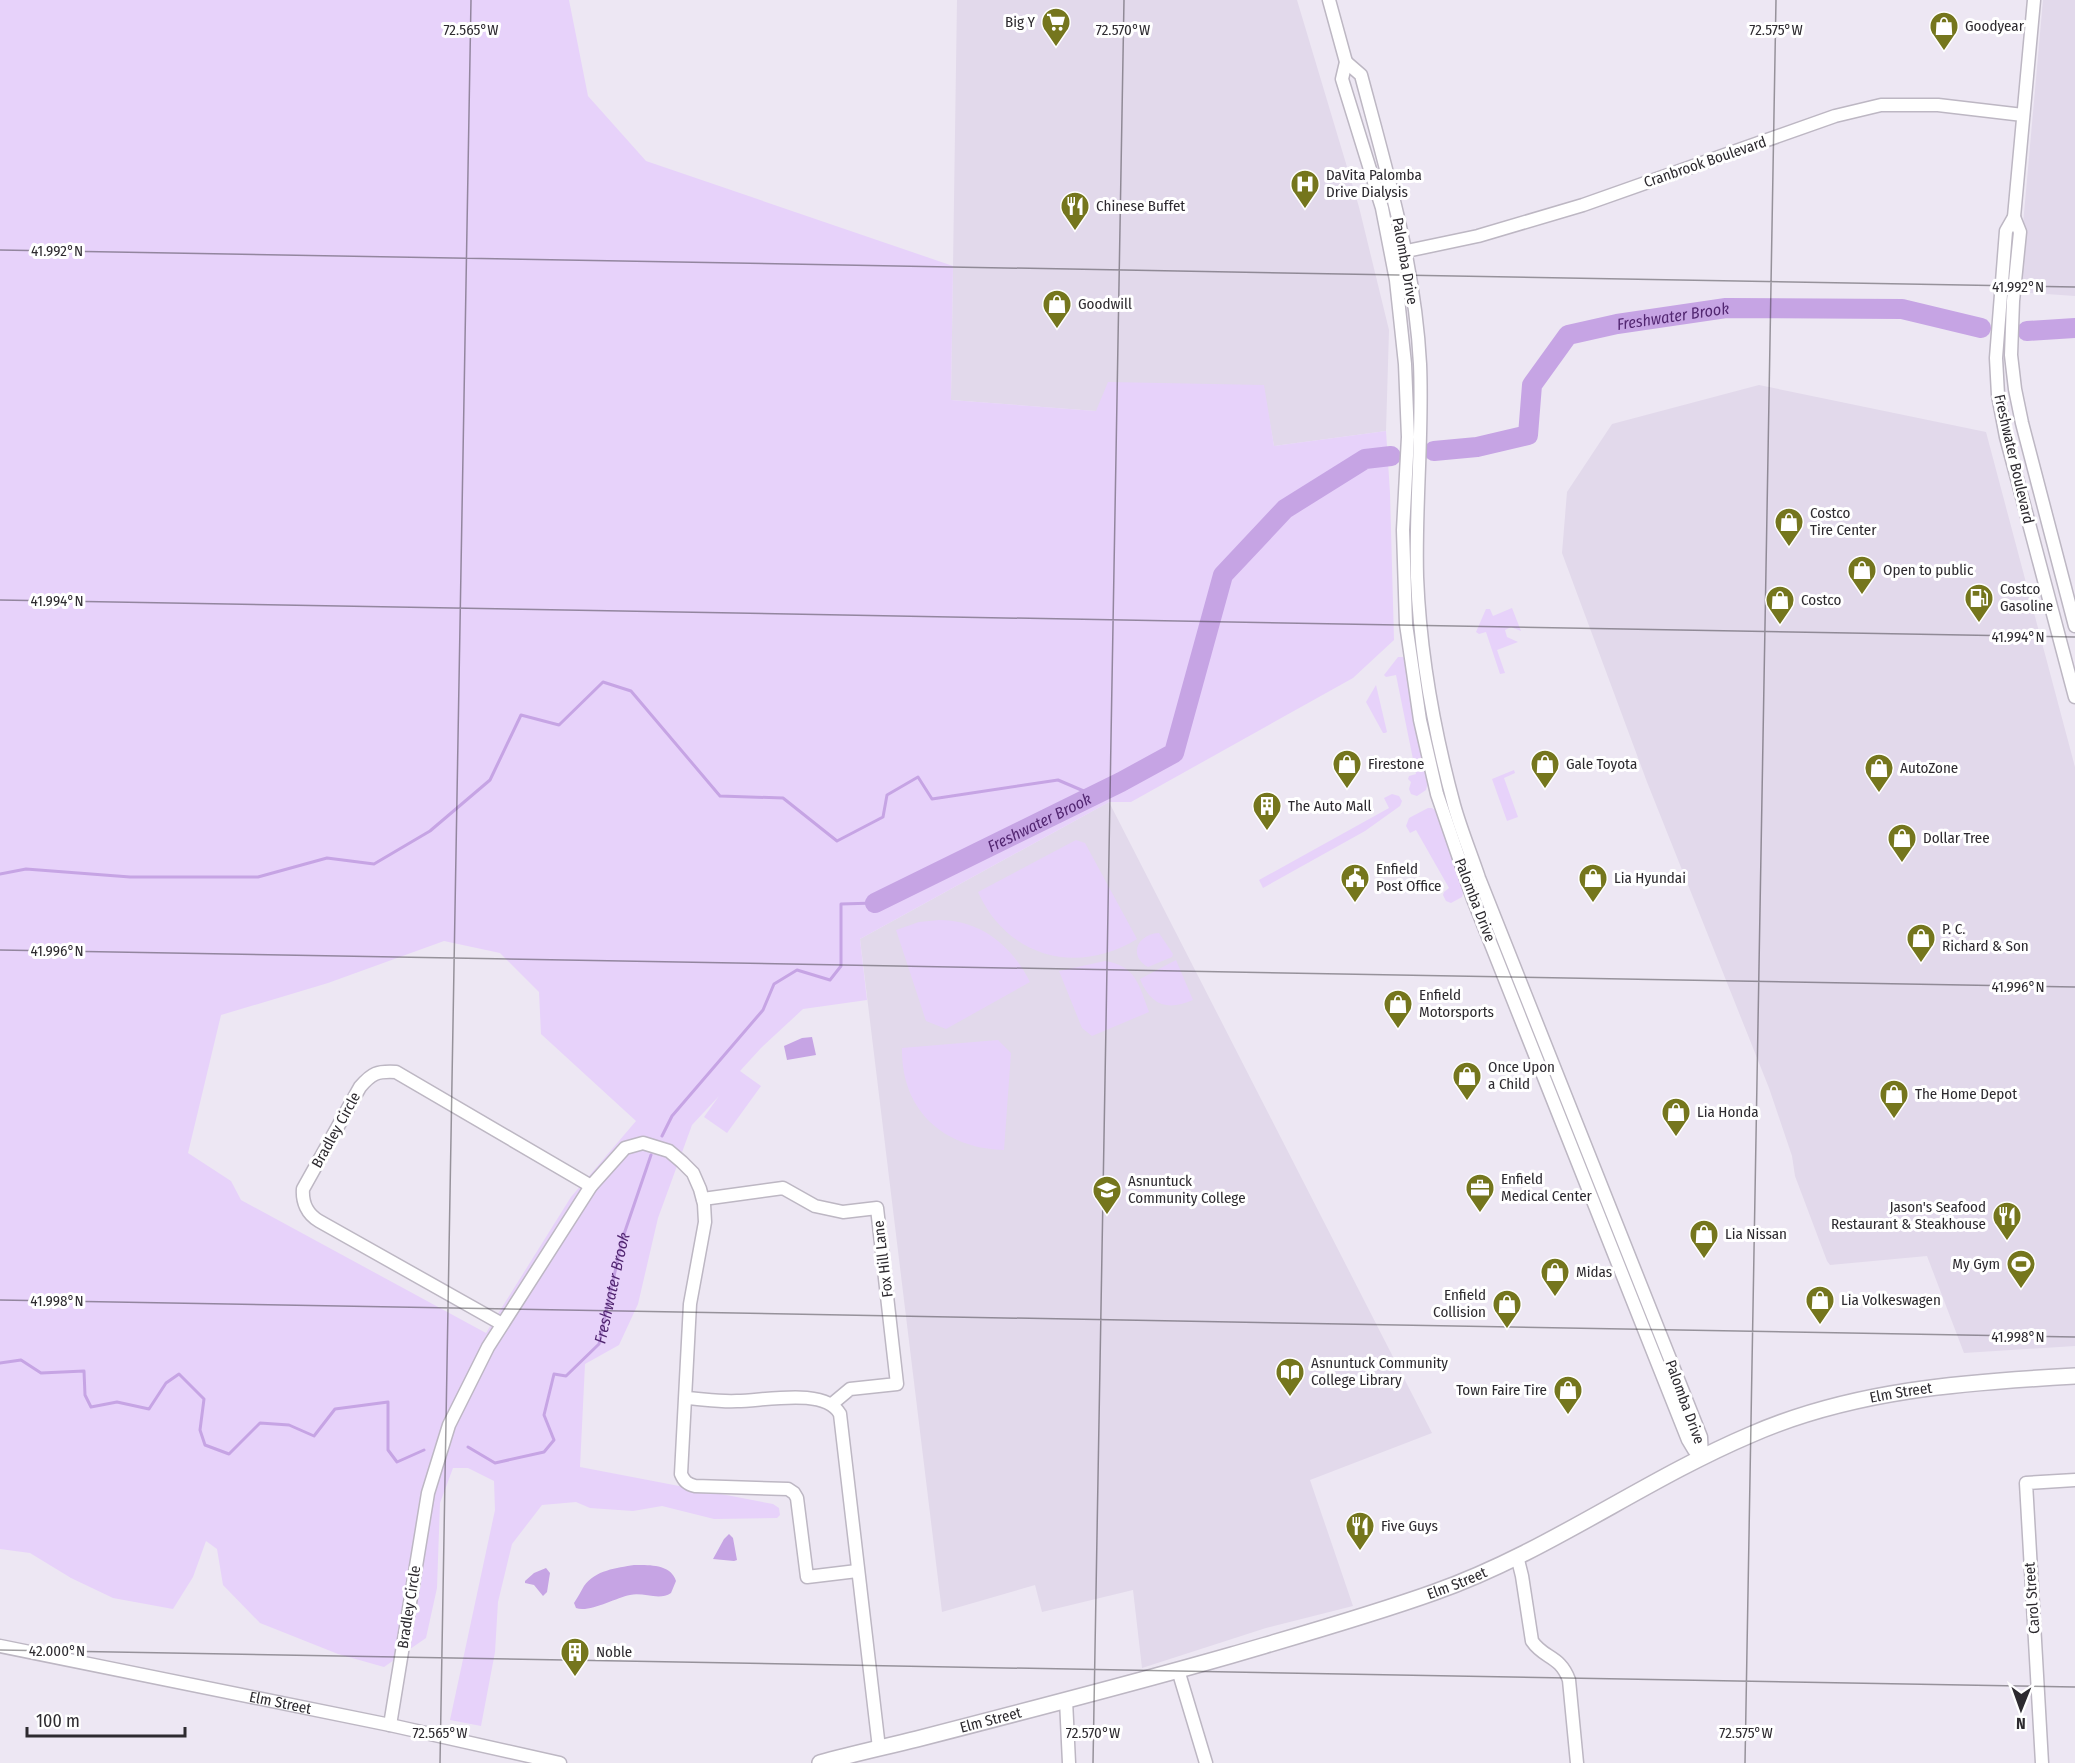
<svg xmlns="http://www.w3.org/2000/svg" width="2075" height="1763" font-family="'Fira Sans Condensed',sans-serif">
  <rect width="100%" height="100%" fill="#ede7f3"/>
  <path fill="#e2d9eb" d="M957,0H1297L1359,207L1389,330L1386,431L1274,446L1263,385L1096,411L951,400Z
    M2043,0H2075V296L2017,292Z
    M1759,385L1986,432L2075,767V1346L1964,1353L1927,1256L1830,1265L1827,1261L1795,1176L1792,1156L1769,1088L1647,782L1562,553L1567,492L1612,424Z
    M1109,802L1432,1433L1310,1480L1353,1606L1266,1628L1142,1668L1133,1590L1042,1612L1035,1585L942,1612L860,939Z"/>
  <path fill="#e7d2fa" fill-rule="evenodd" d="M0,0H569L588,96L646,161L953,266L951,400L1096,411L1108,382L1264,385L1274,446L1386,431L1390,493L1394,640L1353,678L1131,802H1109L860,939L867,1000L803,1009L761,1048L740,1071L761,1086L727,1133L704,1117L719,1096L692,1125L658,1218L638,1304L619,1345L585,1364L580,1467L773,1504L779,1508L780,1515L777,1518L714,1519L662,1506L633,1511L590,1508L576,1502L542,1505L512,1544L498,1602L495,1652L481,1726L450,1720L495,1510L494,1481L468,1468H453L440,1503L437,1588L426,1638L384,1667L338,1654L260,1623L223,1585L217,1549L206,1541L193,1577L173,1609L113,1598L71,1578L30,1553L0,1549ZM444,941L500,953L539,992L541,1034L636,1121L571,1197L486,1333L241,1200L231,1181L188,1153L221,1015L328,983Z
    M1512,608L1521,631L1511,627L1505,630L1507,637L1518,642L1497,650L1505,673L1500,674L1486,632L1479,634L1476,632L1486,609H1490L1493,616Z
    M1398,657H1403L1406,662L1428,782L1426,790L1417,796L1411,794L1409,789L1411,782L1408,779L1409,776L1416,774L1396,675L1386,677L1384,675Z
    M1376,685L1387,732L1385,733H1383L1366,702Z
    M1514,770L1515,773L1504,778L1518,817L1507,821L1492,779Z
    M1392,794L1399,796L1402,801L1400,806L1365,831L1263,888L1259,880L1389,808L1384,798Z
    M1428,808H1432L1436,811L1464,890L1462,897L1451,903L1446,901L1443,895L1444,892L1449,888L1416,830L1410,833L1406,826L1409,818Z
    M1076,840L1085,843L1137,939C1077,976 1007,957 978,892Z
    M939,920C981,920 1012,946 1030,982L946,1029L926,1021L896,930L919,922Z
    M1159,933L1173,954L1172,957L1148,967C1128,956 1137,934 1159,933Z
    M1176,960L1193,1000C1168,1011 1151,1006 1140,979Z
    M1105,961C1136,966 1139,985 1149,1012L1092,1036L1082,1028L1059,971Z
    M998,1040L1011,1053L1004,1150C943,1148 901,1110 902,1048Z"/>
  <path fill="#c6a4e4" d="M812,1037L816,1055L787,1060L784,1046L802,1038Z
    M729,1534L733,1538L737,1560L734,1561L713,1559L724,1539Z
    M634,1565C649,1565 671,1564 676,1581L671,1593C659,1601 644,1592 630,1595C615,1598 589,1613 576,1608L574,1603C578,1597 581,1591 584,1586C595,1570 617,1568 634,1565Z
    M546,1568L550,1573L547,1592L543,1596L534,1585L525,1583V1581L534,1573Z"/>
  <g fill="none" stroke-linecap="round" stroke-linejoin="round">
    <g stroke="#c6a4e4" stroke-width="3">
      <path d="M0,874L26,869L130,877H258L327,858L374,864L430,831L490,780L521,715L559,725L603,682L631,691L720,796L783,798L837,841L883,817L887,795L918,777L932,799L1058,780L1093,795"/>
      <path d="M662,1136L672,1116L763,1010L774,984L797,970L830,980L841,966V904L875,903"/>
      <path d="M0,1363L21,1360L41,1373L84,1371L85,1395L91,1407L117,1402L149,1409L166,1383L179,1374L204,1399L200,1430L205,1445L229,1454L260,1423L289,1425L314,1436L335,1409L388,1402V1450L397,1462L424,1450"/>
      <path id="s1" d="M468,1447L495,1463L544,1452L554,1440L544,1415L554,1374L566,1376L599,1344L622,1240L651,1155"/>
    </g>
    <g stroke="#c6a4e4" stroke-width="20">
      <path d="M2027,331L2075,328"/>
      <path id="s2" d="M1434,451L1477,447L1528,435L1532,385L1568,335L1617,324L1726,308L1902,309L1981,328"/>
      <path id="s3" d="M875,903L1121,782L1174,753L1223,575L1285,509L1365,459L1391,456"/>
    </g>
    <g stroke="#bdb7c3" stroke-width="15">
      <g id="minor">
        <path d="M1329,0L1346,62L1342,79L1382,208L1396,280L1405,364L1408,437L1403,530L1406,624L1420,720L1437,794L1473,899L1688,1440L1694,1450L1702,1458"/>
        <path d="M2034,0L2014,217L2006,231L1996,358L1998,395L2006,437L2075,697"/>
        <path d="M1346,62L1361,75C1386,169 1415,265 1420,364C1423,434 1415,506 1417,577C1420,653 1434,731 1454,805C1461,830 1471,854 1479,878L1701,1437L1702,1458"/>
        <path d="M2014,217L2020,232L2013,301L2011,355L2015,389L2022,423L2075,626"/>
        <path d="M1397,253L1478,236L1583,205L1835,116L1881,105H1938L2023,115"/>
        <path d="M703,1199L783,1188L815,1206L843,1212L877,1208L897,1384L850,1389L832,1404"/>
        <path d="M502,1324L319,1221C307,1214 302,1202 303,1189L360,1087C372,1073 377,1071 396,1072L591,1186"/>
        <path d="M686,1398C703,1399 720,1402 737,1401C764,1401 825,1387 840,1414L879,1748"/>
        <path d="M1517,1556L1522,1576L1532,1641C1544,1659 1560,1655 1569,1680L1577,1763"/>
        <path id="s4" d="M0,1646L390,1725L560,1763"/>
        <path d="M1178,1670L1206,1763"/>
        <path d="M1066,1700L1069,1763"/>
        <path d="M390,1725L428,1493L449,1425L488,1347L591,1186L625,1148L643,1143L669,1151L682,1162L693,1173L700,1189L704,1204L705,1222L690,1304L681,1474C684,1481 687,1484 695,1486L788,1489L794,1493L797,1498L807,1577L857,1571"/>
        <path d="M2042,1763L2026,1483L2075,1480"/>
      </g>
    </g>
    <g stroke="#bdb7c3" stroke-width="18">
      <g id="major">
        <path id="s5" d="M820,1763C852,1754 885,1747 917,1739C1022,1712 1127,1685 1232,1655C1300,1635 1368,1616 1435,1592C1546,1553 1642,1481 1750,1435C1852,1390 1965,1382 2075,1376"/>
      </g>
    </g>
    <use href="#minor" stroke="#fff" stroke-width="12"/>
    <use href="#major" stroke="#fff" stroke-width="15"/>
  </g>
  <path fill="none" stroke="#2d2a2f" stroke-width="1.5" stroke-opacity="0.45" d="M0,250L2075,287M0,600L2075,637M0,950L2075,987M0,1300L2075,1337M0,1650L2075,1687M440,1763L471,0M1093,1763L1124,0M1745,1763L1776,0"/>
  <defs>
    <g id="supermarket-pin" transform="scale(1.5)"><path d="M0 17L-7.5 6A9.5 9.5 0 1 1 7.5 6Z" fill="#75761d" stroke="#fff"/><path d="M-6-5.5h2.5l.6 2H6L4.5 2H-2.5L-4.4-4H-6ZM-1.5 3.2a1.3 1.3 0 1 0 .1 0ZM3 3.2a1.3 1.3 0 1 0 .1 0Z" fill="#fff"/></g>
    <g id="shop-pin" transform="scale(1.5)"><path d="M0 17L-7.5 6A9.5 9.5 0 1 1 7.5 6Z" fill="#75761d" stroke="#fff"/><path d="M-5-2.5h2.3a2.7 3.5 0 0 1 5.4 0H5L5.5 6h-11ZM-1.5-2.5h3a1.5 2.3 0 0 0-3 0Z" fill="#fff"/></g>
    <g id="hospital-pin" transform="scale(1.5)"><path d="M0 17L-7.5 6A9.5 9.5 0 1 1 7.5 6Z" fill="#75761d" stroke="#fff"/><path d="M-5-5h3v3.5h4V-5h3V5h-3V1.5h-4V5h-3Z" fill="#fff"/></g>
    <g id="restaurant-pin" transform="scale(1.5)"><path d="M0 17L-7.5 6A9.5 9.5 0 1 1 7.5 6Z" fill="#75761d" stroke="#fff"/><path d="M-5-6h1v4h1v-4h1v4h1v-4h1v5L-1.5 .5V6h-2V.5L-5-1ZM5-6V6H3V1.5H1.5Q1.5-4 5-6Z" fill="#fff"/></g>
    <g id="fuel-pin" transform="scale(1.5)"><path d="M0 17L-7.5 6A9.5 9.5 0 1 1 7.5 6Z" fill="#75761d" stroke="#fff"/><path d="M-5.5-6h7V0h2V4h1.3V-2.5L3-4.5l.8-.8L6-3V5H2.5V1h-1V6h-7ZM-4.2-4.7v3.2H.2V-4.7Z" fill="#fff"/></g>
    <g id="building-pin" transform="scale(1.5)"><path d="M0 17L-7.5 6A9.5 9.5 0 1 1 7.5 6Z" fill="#75761d" stroke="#fff"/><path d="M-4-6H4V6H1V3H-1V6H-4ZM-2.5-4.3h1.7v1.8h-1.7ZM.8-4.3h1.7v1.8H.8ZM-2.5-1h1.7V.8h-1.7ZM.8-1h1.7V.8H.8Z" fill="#fff"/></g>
    <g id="civic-pin" transform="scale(1.5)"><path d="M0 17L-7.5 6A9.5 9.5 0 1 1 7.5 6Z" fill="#75761d" stroke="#fff"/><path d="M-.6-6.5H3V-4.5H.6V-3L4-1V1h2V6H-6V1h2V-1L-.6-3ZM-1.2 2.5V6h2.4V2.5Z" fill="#fff"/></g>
    <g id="office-pin" transform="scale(1.5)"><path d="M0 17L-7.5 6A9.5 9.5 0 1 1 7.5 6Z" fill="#75761d" stroke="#fff"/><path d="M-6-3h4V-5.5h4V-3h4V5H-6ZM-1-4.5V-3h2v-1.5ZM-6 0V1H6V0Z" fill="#fff"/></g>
    <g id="university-pin" transform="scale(1.5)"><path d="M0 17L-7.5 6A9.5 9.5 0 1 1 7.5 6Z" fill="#75761d" stroke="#fff"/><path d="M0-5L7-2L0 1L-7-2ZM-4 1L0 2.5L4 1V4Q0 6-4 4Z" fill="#fff"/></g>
    <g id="stadium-pin" transform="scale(1.5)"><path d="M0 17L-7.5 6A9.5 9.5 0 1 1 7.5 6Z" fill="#75761d" stroke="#fff"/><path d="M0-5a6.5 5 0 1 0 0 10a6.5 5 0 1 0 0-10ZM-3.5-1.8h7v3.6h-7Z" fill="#fff"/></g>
    <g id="library-pin" transform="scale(1.5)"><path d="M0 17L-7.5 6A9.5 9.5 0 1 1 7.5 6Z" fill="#75761d" stroke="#fff"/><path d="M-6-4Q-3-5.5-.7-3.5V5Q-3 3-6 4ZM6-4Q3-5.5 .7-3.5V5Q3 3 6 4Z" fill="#fff"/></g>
  </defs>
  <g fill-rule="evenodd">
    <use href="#supermarket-pin" x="1056" y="22"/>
    <use href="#shop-pin" x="1944" y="26"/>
    <use href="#hospital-pin" x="1305" y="184"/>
    <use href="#restaurant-pin" x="1075" y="206"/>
    <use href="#shop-pin" x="1057" y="304"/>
    <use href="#shop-pin" x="1789" y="522"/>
    <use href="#shop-pin" x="1862" y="570"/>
    <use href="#fuel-pin" x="1979" y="598"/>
    <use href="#shop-pin" x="1780" y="600"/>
    <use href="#shop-pin" x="1347" y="764"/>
    <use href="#shop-pin" x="1545" y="764"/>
    <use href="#shop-pin" x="1879" y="768"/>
    <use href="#building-pin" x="1267" y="806"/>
    <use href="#shop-pin" x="1902" y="838"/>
    <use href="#civic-pin" x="1355" y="878"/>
    <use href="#shop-pin" x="1593" y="878"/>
    <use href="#shop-pin" x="1921" y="938"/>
    <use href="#shop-pin" x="1398" y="1004"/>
    <use href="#shop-pin" x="1467" y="1076"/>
    <use href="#shop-pin" x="1894" y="1094"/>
    <use href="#shop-pin" x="1676" y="1112"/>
    <use href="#office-pin" x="1480" y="1188"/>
    <use href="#university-pin" x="1107" y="1190"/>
    <use href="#restaurant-pin" x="2007" y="1216"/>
    <use href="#shop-pin" x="1704" y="1234"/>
    <use href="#stadium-pin" x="2021" y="1264"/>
    <use href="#shop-pin" x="1555" y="1272"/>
    <use href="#shop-pin" x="1820" y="1300"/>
    <use href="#shop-pin" x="1507" y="1304"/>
    <use href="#library-pin" x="1290" y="1372"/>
    <use href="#shop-pin" x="1568" y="1390"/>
    <use href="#restaurant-pin" x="1360" y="1526"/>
    <use href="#building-pin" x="575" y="1652"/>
  </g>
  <g text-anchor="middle" stroke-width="6" stroke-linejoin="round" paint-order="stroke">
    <g font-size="15" fill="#2d2a2f" stroke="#fff" text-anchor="start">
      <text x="1035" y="27" text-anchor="end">Big Y</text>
      <text x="1965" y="31">Goodyear</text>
      <text x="1326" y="180">DaVita Palomba<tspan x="1326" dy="17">Drive Dialysis</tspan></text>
      <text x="1096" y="211">Chinese Buffet</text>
      <text x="1078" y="309">Goodwill</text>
      <text x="1810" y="518">Costco<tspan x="1810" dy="17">Tire Center</tspan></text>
      <text x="1883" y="575">Open to public</text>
      <text x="2000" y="594">Costco<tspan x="2000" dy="17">Gasoline</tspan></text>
      <text x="1801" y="605">Costco</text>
      <text x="1368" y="769">Firestone</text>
      <text x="1566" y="769">Gale Toyota</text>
      <text x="1900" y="773">AutoZone</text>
      <text x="1288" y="811">The Auto Mall</text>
      <text x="1923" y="843">Dollar Tree</text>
      <text x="1376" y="874">Enfield<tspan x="1376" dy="17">Post Office</tspan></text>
      <text x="1614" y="883">Lia Hyundai</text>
      <text x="1942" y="934">P. C.<tspan x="1942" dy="17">Richard &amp; Son</tspan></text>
      <text x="1419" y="1000">Enfield<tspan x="1419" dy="17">Motorsports</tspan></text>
      <text x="1488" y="1072">Once Upon<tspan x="1488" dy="17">a Child</tspan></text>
      <text x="1915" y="1099">The Home Depot</text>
      <text x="1697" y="1117">Lia Honda</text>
      <text x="1501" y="1184">Enfield<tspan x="1501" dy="17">Medical Center</tspan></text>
      <text x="1128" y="1186">Asnuntuck<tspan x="1128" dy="17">Community College</tspan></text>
      <text x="1986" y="1212" text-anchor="end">Jason's Seafood<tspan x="1986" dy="17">Restaurant &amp; Steakhouse</tspan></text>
      <text x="1725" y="1239">Lia Nissan</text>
      <text x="2000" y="1269" text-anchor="end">My Gym</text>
      <text x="1576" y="1277">Midas</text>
      <text x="1486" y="1300" text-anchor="end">Enfield<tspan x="1486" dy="17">Collision</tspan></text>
      <text x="1841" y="1305">Lia Volkeswagen</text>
      <text x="1311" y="1368">Asnuntuck Community<tspan x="1311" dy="17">College Library</tspan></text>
      <text x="1547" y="1395" text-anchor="end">Town Faire Tire</text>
      <text x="1381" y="1531">Five Guys</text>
      <text x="596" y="1657">Noble</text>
    </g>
    <g font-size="15" fill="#2d2a2f" stroke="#fff">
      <text transform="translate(1705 162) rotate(-19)" y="5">Cranbrook Boulevard</text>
      <text transform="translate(1405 261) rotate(80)" y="5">Palomba Drive</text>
      <text transform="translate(2014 459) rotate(77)" y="5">Freshwater Boulevard</text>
      <text transform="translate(1475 900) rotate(69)" y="5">Palomba Drive</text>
      <text transform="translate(336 1130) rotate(-61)" y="5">Bradley Circle</text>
      <text transform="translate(883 1259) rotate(-97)" y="5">Fox Hill Lane</text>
      <text dy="5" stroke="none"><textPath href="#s5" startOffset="1148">Elm Street</textPath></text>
      <text transform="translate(1685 1402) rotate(70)" y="5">Palomba Drive</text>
      <text dy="5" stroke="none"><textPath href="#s5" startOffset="662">Elm Street</textPath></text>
      <text transform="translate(2032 1598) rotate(-94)" y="5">Carol Street</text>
      <text transform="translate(409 1607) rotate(-81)" y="5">Bradley Circle</text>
      <text dy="5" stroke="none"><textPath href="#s4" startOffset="286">Elm Street</textPath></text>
      <text dy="5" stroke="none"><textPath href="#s5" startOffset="176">Elm Street</textPath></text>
    </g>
    <g font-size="16" font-style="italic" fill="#522671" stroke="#fff">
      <text dy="6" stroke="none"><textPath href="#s2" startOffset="314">Freshwater Brook</textPath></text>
      <text dy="6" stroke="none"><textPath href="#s3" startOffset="183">Freshwater Brook</textPath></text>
      <text dy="6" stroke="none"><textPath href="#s1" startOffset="282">Freshwater Brook</textPath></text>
    </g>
  </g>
  <g font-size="15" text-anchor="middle" fill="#2d2a2f" stroke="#fff" stroke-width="6" stroke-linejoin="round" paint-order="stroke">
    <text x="471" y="35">72.565°W</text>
    <text x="1123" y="35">72.570°W</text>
    <text x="1776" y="35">72.575°W</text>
    <text x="57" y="256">41.992°N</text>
    <text x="2018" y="292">41.992°N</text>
    <text x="57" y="606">41.994°N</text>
    <text x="2018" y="642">41.994°N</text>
    <text x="57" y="956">41.996°N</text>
    <text x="2018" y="992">41.996°N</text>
    <text x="57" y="1306">41.998°N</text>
    <text x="2018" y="1342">41.998°N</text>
    <text x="57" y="1656">42.000°N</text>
    <text x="440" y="1738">72.565°W</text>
    <text x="1093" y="1738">72.570°W</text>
    <text x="1746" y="1738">72.575°W</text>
  </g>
  <g transform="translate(2021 1709) rotate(181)" stroke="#ffffff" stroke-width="4.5" paint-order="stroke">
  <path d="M0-4.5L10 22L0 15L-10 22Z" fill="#2d2a2f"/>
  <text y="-9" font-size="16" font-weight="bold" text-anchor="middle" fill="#2d2a2f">N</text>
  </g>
  <path d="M27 1727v9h158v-9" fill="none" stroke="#2d2a2f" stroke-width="3"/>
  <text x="36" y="1727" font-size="18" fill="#2d2a2f" stroke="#ffffff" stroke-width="4.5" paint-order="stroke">100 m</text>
</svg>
